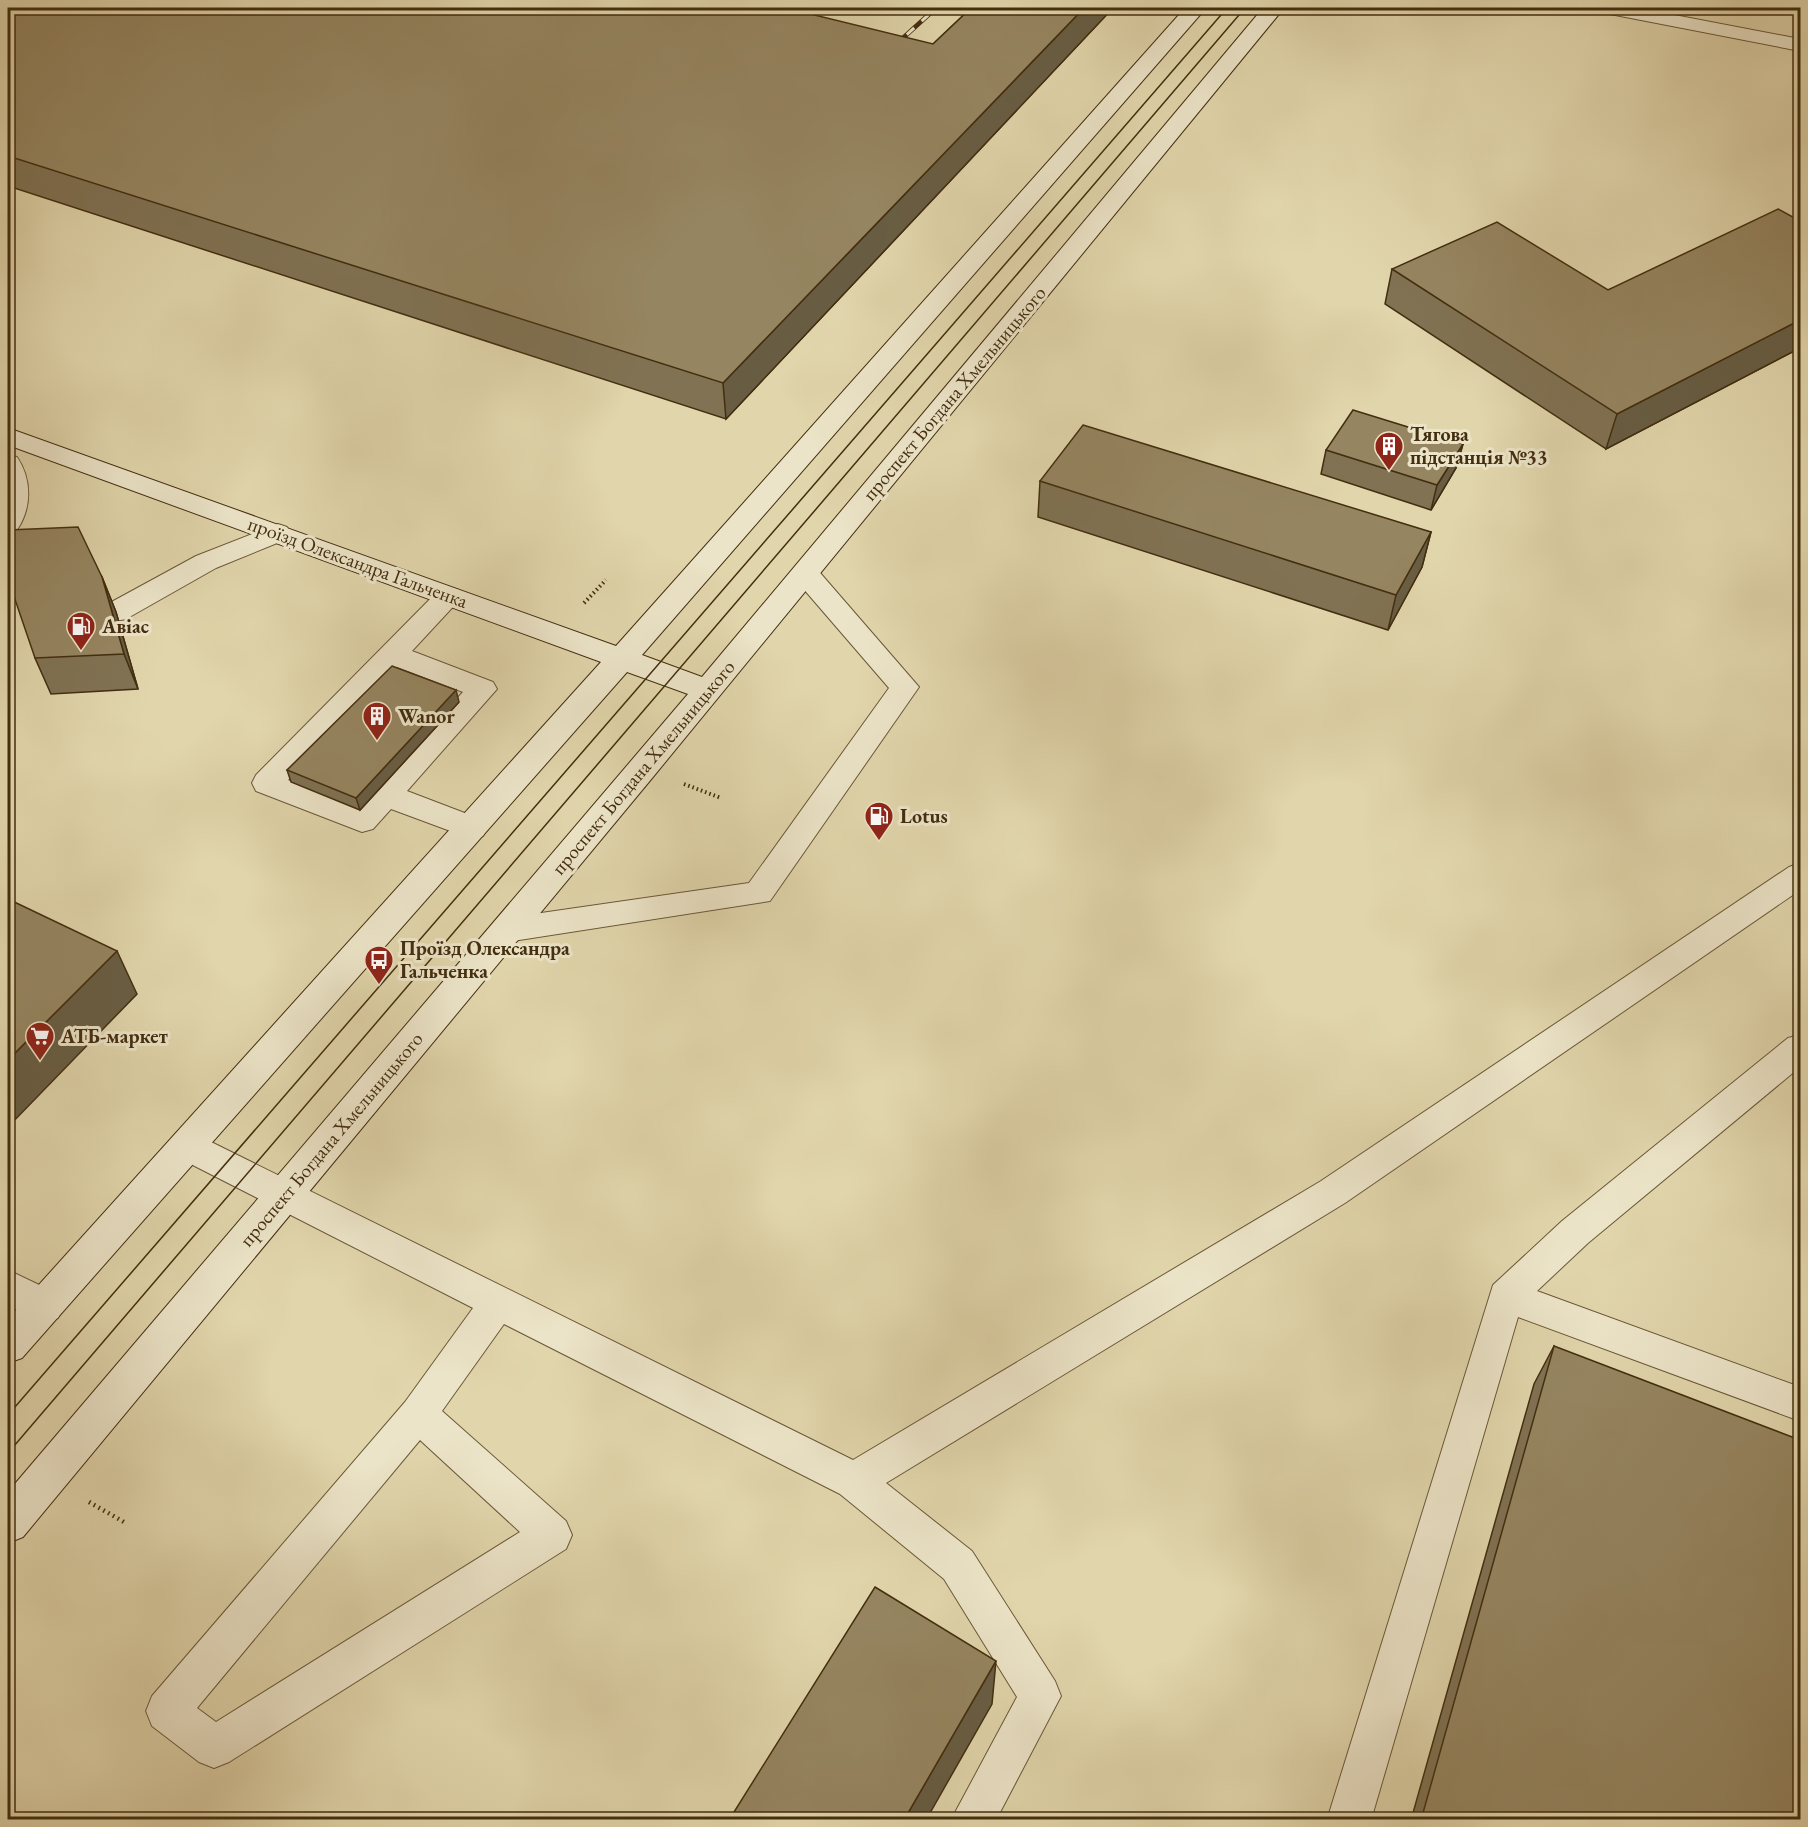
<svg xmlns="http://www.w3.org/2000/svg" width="1808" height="1827" font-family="'EB Garamond',serif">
  <rect width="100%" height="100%" fill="#e1d5ab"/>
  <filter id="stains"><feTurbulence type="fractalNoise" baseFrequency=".00333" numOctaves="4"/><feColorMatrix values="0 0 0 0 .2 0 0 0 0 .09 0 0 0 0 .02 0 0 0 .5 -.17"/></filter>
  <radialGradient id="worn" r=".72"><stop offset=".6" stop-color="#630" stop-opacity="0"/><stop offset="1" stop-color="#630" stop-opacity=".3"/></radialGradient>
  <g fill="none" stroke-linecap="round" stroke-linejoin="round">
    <g stroke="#6a5836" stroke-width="2">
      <path id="service" d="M1600,8H1638L1800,39V51L1610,14L1603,12Z
        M8,455L17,457C32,479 32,508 17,530L8,532Z
        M278,524L287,527L291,533L287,539L216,568L126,619L116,621L106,619L102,612L106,605L196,556Z
        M805,564L815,567L919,687L770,901L507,942L496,939L491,930L496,921L507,918L749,883L889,688L795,579L791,573L795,567Z
        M449,587L459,590L463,596L412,651L493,682L497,689L407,791L483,820L487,828L483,836L472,839L391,809L373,829L362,832L256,791L252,783L256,775L439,590ZM397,667L463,692L357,807L288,780Z
        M1800,863V890L1345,1203L886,1483L972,1551L1055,1681L1061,1696L996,1820H951L1017,1697L944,1579L840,1494L504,1324L442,1411L566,1521L572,1535L566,1549L229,1762L214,1768L199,1762L152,1726L146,1711L152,1696L405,1402L473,1308L175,1156L170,1146L175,1136L187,1131L199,1136L853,1460L1321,1181L1789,867ZM420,1440L520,1532L216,1722L197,1708Z
        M1800,1035V1067L1588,1243L1537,1291L1800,1387V1421L1518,1317L1371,1820H1327L1493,1285L1562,1221L1788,1038Z"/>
    </g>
    <g stroke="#6a5836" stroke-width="2">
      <path id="minor" d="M8,1270L58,1294L63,1306L58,1318L44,1323L8,1306Z"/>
    </g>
    <g stroke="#432e0f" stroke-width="2">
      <path id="secondary" d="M1185,8H1206L642,655L702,677L1263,8H1284L653,777L23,1537L8,1543V1492L688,694L627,672L22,1358L8,1363V1319L601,662L8,445V428L616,646Z"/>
    </g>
    <path stroke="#432e0f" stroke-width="4" stroke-dasharray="1.5 3" stroke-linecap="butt" d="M584,603L606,580
      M684,784L721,798"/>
    <path stroke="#432e0f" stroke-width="4.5" stroke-dasharray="1.5 4" stroke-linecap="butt" d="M89,1502L124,1522"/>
    <use href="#service" fill="#ece4c8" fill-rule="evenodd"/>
    <use href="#minor" fill="#ece4c8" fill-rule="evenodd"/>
    <use href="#secondary" fill="#ece4c8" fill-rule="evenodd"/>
    <path stroke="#432e0f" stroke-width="1.5" d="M8,1415L1227,8
      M8,1453L1245,8"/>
    <g stroke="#432e0f" stroke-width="4.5">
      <path id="rail" d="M892,48L936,8"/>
    </g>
    <use href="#rail" stroke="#ece4c8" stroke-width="3" stroke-dasharray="10" stroke-linecap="butt"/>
  </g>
  <path fill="#807253" stroke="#432e0f" stroke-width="1.5" d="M8,8L933,44L971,8H1113L726,419L8,186Z
    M1800,221V348L1606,449L1385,304L1392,269L1608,290Z
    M1463,444L1456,468L1431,510L1321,474L1326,450Z
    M1040,481L1431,532L1422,567L1388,630L1038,517Z
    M102,577L116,612L138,689L51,694L35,658Z
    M459,702L360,810L291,782L287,770Z
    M1554,1346L1800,1820H1411L1534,1384Z"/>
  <path fill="#685d43" stroke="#432e0f" stroke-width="1.5" d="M1084,8H1113L726,419L723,383Z
    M1800,320V348L1606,449L1617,414Z
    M1463,444L1456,468L1431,510L1437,485Z
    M1431,532L1422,567L1388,630L1396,595Z
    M102,577L116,612L138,689L124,654Z
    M456,690L459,702L360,810L356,798Z
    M117,951L137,994L8,1127V1060Z
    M996,1661L992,1704L926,1820H904Z"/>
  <path fill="#958560" stroke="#432e0f" stroke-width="1.5" d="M8,8H786L933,44L971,8H1084L723,383L8,156Z
    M1778,209L1800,221V320L1617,414L1392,269L1497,222L1608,290Z
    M1353,410L1463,444L1437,485L1326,450Z
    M1083,425L1431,532L1396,595L1040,481Z
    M78,527L102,577L124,654L35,658L8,579V530Z
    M392,666L456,690L356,798L287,770Z
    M8,899L117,951L8,1060Z
    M1554,1346L1800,1440V1820H1421Z
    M875,1587L996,1661L904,1820H729Z"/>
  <defs>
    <g id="building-pin" transform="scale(1.5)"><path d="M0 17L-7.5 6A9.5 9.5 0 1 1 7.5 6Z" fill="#8f2418" stroke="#ece4c8"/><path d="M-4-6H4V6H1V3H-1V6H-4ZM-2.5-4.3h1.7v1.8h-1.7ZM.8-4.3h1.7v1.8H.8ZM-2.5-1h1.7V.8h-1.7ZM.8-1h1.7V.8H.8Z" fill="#fff"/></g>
    <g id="fuel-pin" transform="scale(1.5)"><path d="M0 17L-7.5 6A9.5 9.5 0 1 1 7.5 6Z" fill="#8f2418" stroke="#ece4c8"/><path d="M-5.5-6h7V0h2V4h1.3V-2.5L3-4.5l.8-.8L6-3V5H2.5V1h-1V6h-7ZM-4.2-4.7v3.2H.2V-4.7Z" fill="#fff"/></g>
    <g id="bus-pin" transform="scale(1.5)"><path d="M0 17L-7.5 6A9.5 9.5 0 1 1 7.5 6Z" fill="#8f2418" stroke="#ece4c8"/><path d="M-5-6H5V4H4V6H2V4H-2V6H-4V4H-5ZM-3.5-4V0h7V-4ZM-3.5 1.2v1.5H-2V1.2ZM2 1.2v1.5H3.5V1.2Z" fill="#fff"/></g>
    <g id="supermarket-pin" transform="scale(1.5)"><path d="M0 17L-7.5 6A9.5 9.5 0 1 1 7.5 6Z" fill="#8f2418" stroke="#ece4c8"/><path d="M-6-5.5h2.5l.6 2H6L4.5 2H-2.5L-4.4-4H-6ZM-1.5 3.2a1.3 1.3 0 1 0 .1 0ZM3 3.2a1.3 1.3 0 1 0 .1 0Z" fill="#fff"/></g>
  </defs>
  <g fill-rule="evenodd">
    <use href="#building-pin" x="1389" y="446"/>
    <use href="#fuel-pin" x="81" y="626"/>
    <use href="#building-pin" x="377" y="716"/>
    <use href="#fuel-pin" x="879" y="816"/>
    <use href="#bus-pin" x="379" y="960"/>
    <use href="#supermarket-pin" x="40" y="1036"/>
  </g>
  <g text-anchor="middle" stroke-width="6" stroke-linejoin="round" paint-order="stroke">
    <g font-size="20" fill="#432e0f" stroke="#ece4c8">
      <text transform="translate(954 393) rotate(-50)" y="7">проспект Богдана Хмельницького</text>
      <text transform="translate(358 562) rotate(20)" y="7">проїзд Олександра Гальченка</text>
      <text transform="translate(643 767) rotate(-50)" y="7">проспект Богдана Хмельницького</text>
      <text transform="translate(331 1139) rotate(-50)" y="7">проспект Богдана Хмельницького</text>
    </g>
    <g font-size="20" font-weight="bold" fill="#432e0f" stroke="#ece4c8" text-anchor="start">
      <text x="1410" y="441">Тягова<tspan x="1410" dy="23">пiдстанцiя №33</tspan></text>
      <text x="102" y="633">Авіас</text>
      <text x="398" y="723">Wanor</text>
      <text x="900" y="823">Lotus</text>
      <text x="400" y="955">Проїзд Олександра<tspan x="400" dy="23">Гальченка</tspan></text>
      <text x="61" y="1043">АТБ-маркет</text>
    </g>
  </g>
  <rect width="1808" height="1827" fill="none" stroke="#e1d5ab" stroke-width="30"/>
  <rect x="9" y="9" width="1790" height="1809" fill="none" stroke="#432e0f" stroke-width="3"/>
  <rect x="15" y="15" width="1778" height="1797" fill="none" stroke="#432e0f" stroke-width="1.5"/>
  <rect width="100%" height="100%" filter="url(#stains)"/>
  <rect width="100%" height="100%" fill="url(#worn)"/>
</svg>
